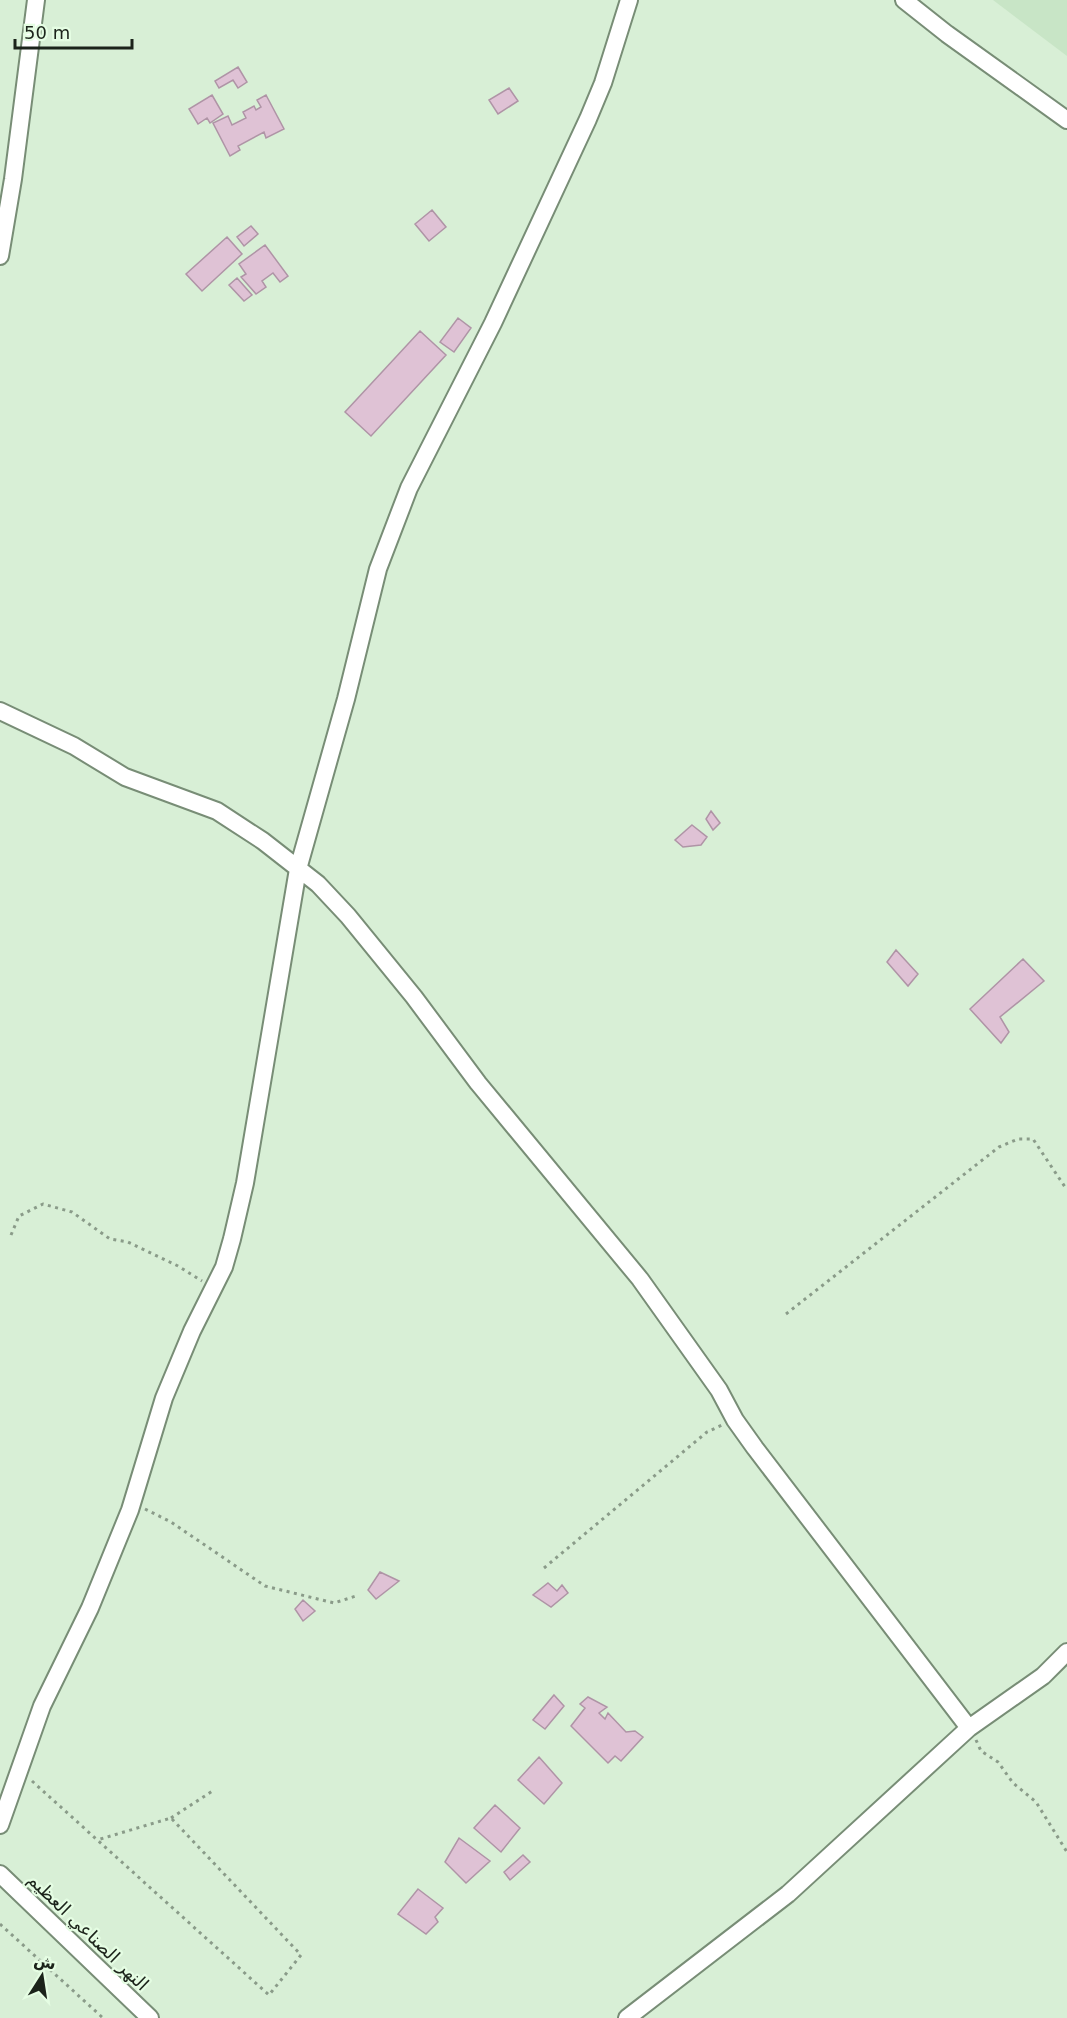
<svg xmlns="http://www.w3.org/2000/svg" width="1067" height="2018" font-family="'DejaVu Sans','Noto Naskh Arabic',sans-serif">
  <rect width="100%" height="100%" fill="#d8efd6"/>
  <path fill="#c8e5c6" d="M993,0H1067V56Z"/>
  <path fill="#dfc2d5" stroke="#af94a6" stroke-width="1.5" d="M238,67L247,82L238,88L233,80L219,88L215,81Z
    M509,88L518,101L498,114L489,100Z
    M212,95L223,114L210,123L207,118L198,124L189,109Z
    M266,95L284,129L266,138L264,132L238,146L240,150L230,156L213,123L228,116L232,125L246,118L243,112L254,106L256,110L261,107L257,100Z
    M432,210L446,227L429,241L415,224Z
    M251,226L258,234L244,246L237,237Z
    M227,237L242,254L202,291L186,274Z
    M265,245L288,276L280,282L273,273L262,281L266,287L256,294L241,277L246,274L239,264Z
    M237,278L252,295L244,301L229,285Z
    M458,318L471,328L454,352L440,342Z
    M420,331L446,355L371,436L345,412Z
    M711,811L720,823L713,830L706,819Z
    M692,825L707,837L701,845L683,847L675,840Z
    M896,950L918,974L908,986L887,962Z
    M1023,959L1044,981L1000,1017L1009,1032L1001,1043L970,1009Z
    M380,1572L399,1581L376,1599L368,1590Z
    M548,1583L557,1591L562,1585L568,1593L551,1607L533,1595Z
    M303,1600L315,1611L303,1621L295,1609Z
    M554,1695L564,1706L545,1729L533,1720Z
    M588,1697L607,1707L599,1713L605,1719L608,1713L626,1732L635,1731L643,1737L621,1761L615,1756L608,1763L571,1726L585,1708L580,1704Z
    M539,1757L562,1783L544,1804L518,1780Z
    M495,1805L520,1828L501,1852L474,1828Z
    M459,1838L490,1861L466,1883L445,1862Z
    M523,1855L530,1862L510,1880L504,1872Z
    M418,1889L443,1908L435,1917L438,1922L426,1934L398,1914Z"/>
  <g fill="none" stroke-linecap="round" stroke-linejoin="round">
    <g stroke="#788d76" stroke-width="20">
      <path id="minor" d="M904,0L947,34L1067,120
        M0,256L13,179L36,0
        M0,711L74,746L125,777L217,811L263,841L318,884L348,916L414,997L478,1083L640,1279L719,1390L735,1420L755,1448L969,1728
        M0,1825L42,1706L90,1608L130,1510L164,1398L192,1331L224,1267L232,1239L245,1183L298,869L346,699L378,569L409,488L493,323L588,119L603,83L629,0
        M0,1874L150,2018
        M627,2018L788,1894L969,1728L1043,1676L1067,1652"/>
    </g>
    <path stroke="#8a9b89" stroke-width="3" stroke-dasharray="3 4.5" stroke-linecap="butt" d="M11,1235L19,1216L43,1204L72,1212L110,1239L128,1242L178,1266L202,1281
      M786,1314L999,1147L1018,1139H1033L1067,1190
      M145,1509L171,1522L265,1586L334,1603L356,1596
      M544,1568L707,1432L722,1425
      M976,1740L981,1751L998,1762L1013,1783L1036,1802L1067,1852
      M32,1781L269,1995L301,1955L171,1818L97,1840
      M171,1818L214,1790
      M0,1924L103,2018"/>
    <use href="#minor" stroke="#fff" stroke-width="16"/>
  </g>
  <g text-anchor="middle" stroke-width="4.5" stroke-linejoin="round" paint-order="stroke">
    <g font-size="18" fill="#1b231a" stroke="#e5fde3">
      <text transform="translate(88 1932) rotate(44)" y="6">النهر الصناعي العظيم</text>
    </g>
  </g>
  <g transform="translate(42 1976) rotate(12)" stroke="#e5fde3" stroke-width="4.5" paint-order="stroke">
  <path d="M0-4.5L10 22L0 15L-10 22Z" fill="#1b231a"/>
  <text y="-9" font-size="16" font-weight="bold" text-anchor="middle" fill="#1b231a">ش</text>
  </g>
  <path d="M15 39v9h117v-9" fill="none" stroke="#1b231a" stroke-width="3"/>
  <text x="24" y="39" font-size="18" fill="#1b231a" stroke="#e5fde3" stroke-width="4.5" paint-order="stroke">50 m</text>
</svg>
